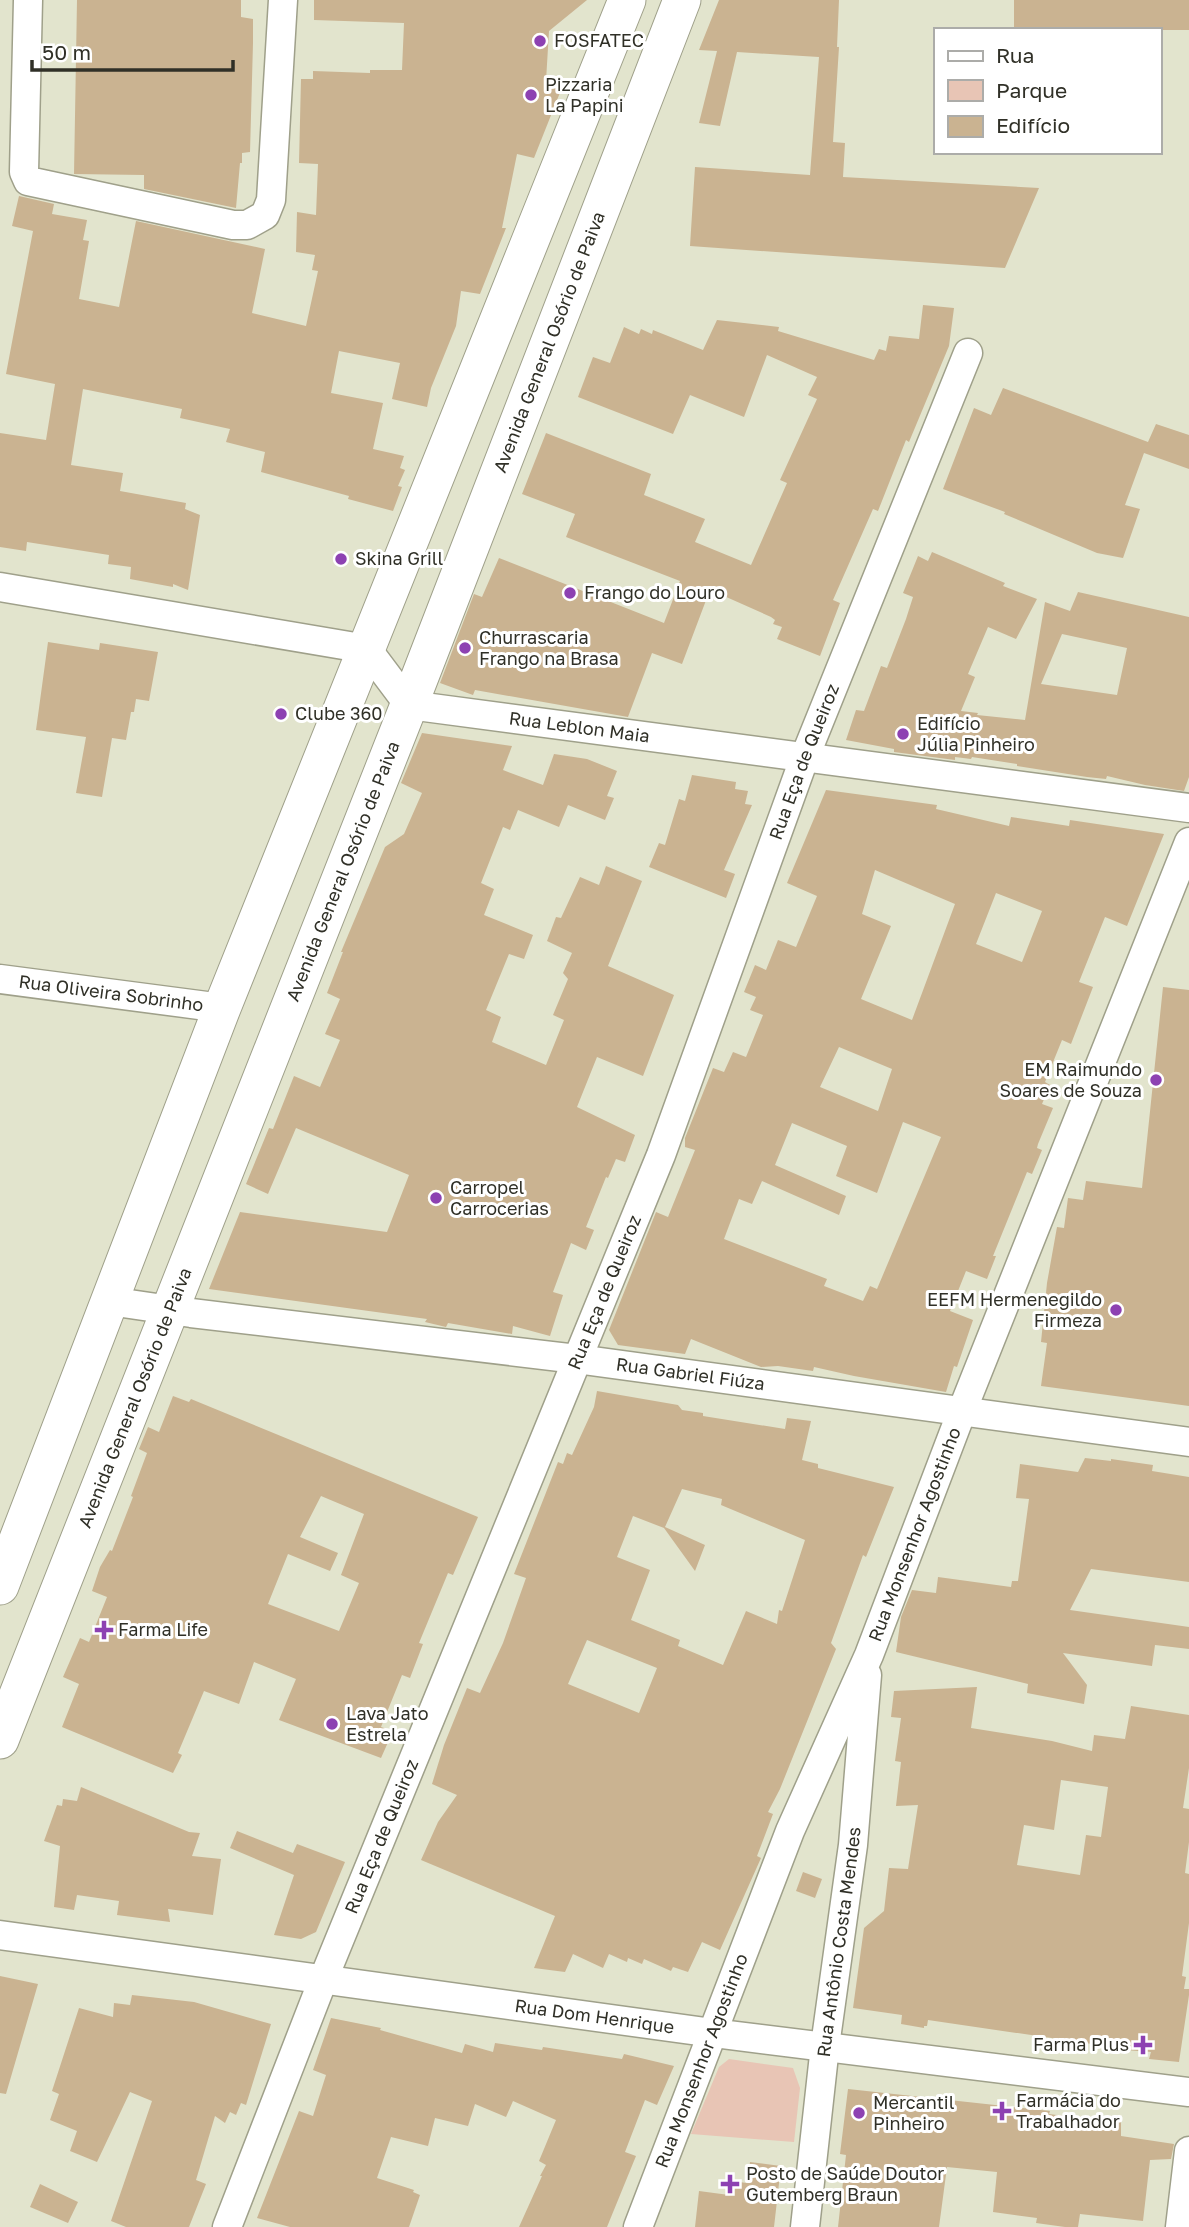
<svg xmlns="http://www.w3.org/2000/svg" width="1189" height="2227" font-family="'Golos Text',sans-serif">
  <rect width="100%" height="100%" fill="#e2e4cd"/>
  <path fill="#e8c5b5" d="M729,2059L793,2068L800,2088L794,2142L691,2134L719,2067Z"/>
  <path fill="#cab391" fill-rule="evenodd" d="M77,0H241V17L253,19V43L250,152L242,153V163H240L236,208L144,189V175L74,174Z
    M314,0H587L549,31L546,81L565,80L534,158L517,154L502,228H506L480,294L461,291L456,326L431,388L427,407L392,399L400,363L339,351L331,393L383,403L373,449L404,456L400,468L405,470L398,486L402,487L393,511L348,499L349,496L261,472L265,452L226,442L230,429L180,418L182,409L83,389L71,465L123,473L120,491L186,503L185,509L200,515L188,590L173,584V587L130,579L131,567L108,564L109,555L27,542L26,551L0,547V433L46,440L55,384L6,374L33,231L12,226L19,196L54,204L52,214L87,220L83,240L89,241L79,299L119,307L136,221L265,249L252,313L306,326L318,271L312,270L315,255L296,252L297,212L316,215L318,164L299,163L301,79H313V71L370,73V70H402L404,23L314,20Z
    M719,0H839L837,47H839L833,142L845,143L843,177L1039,188L1005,268L690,246L695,167L810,175L819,57L737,52L720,126L699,123L717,51L699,50Z
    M1014,0H1189V30H1014Z
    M923,305L954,308L949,346L909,442L906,440L878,511L873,509L833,600L840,603L820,656L777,639L782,627L773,624L775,620L771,617L724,596L722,600L708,595L682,664L652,653L628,717L475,690L473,695L440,683L474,594L482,597L499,558L664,623L680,581L566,537L575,514L522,494L546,433L651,474L644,495L705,519L695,542L751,565L787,483L780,480L817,399L808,395L817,377L767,355L744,417L690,395L673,434L578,397L593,357L610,363L624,327L639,334L641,329L652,334L653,330L703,350L717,320L779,327L778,331L874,360L879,349L886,351L889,336L919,339Z
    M1003,388L1148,442L1156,424L1189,435V469L1144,453L1125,505L1140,509L1123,558L1097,553L1004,514L1005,512L943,489L974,408L991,415Z
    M932,552L1005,583L1003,586L1037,599L1016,639L988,627L968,674L975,677L961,711L978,713L977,715L1025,720L1045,602L1070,611L1078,592L1189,617V777L1184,791L1145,785L1107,776L1106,779L1087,777L1017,766V764L972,757L971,759L955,757V760L894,752V749L846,740L856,710L864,711L881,666L887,668L906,619L913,597L903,593L918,556L928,561ZM1062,634L1127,648L1117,695L1041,684Z
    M48,642L99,650L100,643L158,652L149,701L136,699L134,712H131L126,740L112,738L102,797L76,793L86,737L36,730Z
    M422,733L512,746L503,770L543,785L554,754L587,759L617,771L607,796L614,798L605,820L568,805L559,827L518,810L510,830L503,827L481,883L494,889L484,915L533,935L524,959L509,954L486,1010L501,1017L492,1042L546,1065L564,1020L553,1015L568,979L563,973L572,953L547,941L556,917L561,918L580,877L599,885L606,866L642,881L608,966L674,995L643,1076L597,1057L577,1107L635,1135L625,1162L616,1159L608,1178L606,1177L586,1227L594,1230L586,1250L571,1243L553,1292L563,1295L550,1336L513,1326L512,1334L448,1323L446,1327L425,1322L427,1319L209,1289L240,1212L387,1232L409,1175L296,1128L268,1194L246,1184L269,1128L273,1129L294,1076L320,1087L340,1040L325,1034L340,999L327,993L343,952H341L385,847L404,834L422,793L401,783Z
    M692,775L736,782L735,789L748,791L745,804L752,805L724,870L735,874L726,898L649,867L659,843L665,845L679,799L685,801Z
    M826,790L937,805L936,809L1009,826L1011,817L1069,826L1070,820L1164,834L1127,926L1105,917L1079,982L1093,987L1071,1044L1062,1040L1045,1082L1050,1085L1042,1104L1053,1108L1038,1144L1037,1148L1042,1150L1032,1174L1027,1172L993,1256H996L987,1279L966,1271L950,1311L973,1320L957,1367L954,1366L946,1392L854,1376L814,1367L813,1371L778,1366L761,1367L691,1339L685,1354L618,1345L609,1330L656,1212L668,1217L695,1150L685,1147V1138L713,1068L724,1072L733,1052L746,1057L763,1015L750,1010L756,997L744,992L755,965L766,970L778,940L796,947L817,896L787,883ZM875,870L955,904L912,1020L861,999L891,926L862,914ZM996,893L1042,911L1022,962L976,944ZM839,1047L892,1069L878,1111L820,1087ZM903,1122L941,1137L877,1289L870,1286L863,1301L824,1286L827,1279L724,1239L739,1199L752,1204L762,1181L839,1215L846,1196L775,1165L792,1123L847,1146L836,1176L877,1193Z
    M1163,987L1189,990V1406L1041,1386L1047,1343L1041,1342L1047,1283L1057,1227L1064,1228L1068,1198L1083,1200L1086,1181L1142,1188Z
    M597,1391L678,1405L682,1410L703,1413V1416L785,1429L787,1418L811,1421L802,1460L818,1464V1468L894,1487L866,1557L863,1555L831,1643L836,1649L780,1789L768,1812L773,1814L757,1856L761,1858L720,1950L702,1942L688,1972L673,1967L671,1971L644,1959L642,1964L628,1958L627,1962L609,1954L603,1968L573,1954L565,1972L534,1968L555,1916L421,1860L438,1822L457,1795L432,1784L444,1745L467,1688L480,1693L503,1643L526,1578L514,1574L558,1462L563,1464L567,1453L572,1455L594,1407ZM682,1489L722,1499L721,1505L805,1540L782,1611L779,1610L777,1624L746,1611L723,1665L678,1646L680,1640L631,1620L650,1570L617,1557L633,1516L664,1528L695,1571L705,1545L665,1527ZM587,1640L657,1668L639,1713L568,1684Z
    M173,1396L189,1402L191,1399L478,1517L453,1575L448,1573L419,1643L423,1644L410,1678L402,1675L381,1727L393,1731L381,1758L279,1720L296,1679L254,1662L239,1704L204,1691L178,1753L182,1755L173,1773L62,1727L79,1684L63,1677L80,1638L89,1642L107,1597L92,1591L100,1567L110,1550L112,1551L133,1497L131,1496L147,1453L139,1449L148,1427L159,1432ZM321,1496L364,1514L341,1575L359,1583L339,1631L268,1604L288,1554L330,1571L338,1553L300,1537Z
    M1085,1458L1111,1461V1459L1153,1465L1152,1471L1189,1477V1582L1091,1569L1070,1610L1189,1627V1649L1155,1645L1152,1666L1063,1653L1087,1685L1084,1704L1027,1693L1028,1684L896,1652L901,1617L912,1590L936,1593L938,1577L1011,1587L1012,1581H1018L1029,1499L1016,1498L1020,1464L1078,1472Z
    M977,1687L971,1728L1052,1741L1092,1751L1094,1735L1125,1739L1131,1706L1189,1715V1768L1183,1808L1189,1809V1842L1185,1873L1189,1874V1923L1182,1976L1186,1977L1184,1989H1189V1995L1179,2062L1149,2059L1151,2052L1099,2048V2045L928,2020L927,2026H924V2028L901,2024L902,2015L853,2008L864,1928L884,1911L889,1868L908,1869L918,1805L896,1806L901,1762L895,1761L901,1718L891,1717L894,1691ZM1061,1780L1108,1787L1101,1837L1086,1835L1080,1875L1017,1865L1024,1825L1054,1830Z
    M81,1787L189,1832L200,1833L192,1856L221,1859L213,1915L168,1909L170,1922L117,1915L119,1901L77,1895L74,1910L54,1907L60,1846L44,1841L57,1805L62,1806L63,1799L77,1801Z
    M237,1831L293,1853L297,1844L345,1862L316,1932L301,1939L274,1935L294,1875L230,1848Z
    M803,1872L822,1879L815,1898L796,1891Z
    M0,1976L38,1984L6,2094L0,2093Z
    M132,1995L194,2002L271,2024L246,2105L241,2103L236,2115L230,2112L225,2123L215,2116L196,2180L206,2184L189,2227H126L111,2221L152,2101L130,2092L97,2162L70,2151L77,2131L50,2120L59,2094L52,2091L79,2008L113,2017L114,2003L130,2005Z
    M331,2018L381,2028L380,2030L462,2053L465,2044L493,2052L495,2043L542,2050L543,2047L622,2059L624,2054L674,2066L657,2105L645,2100L625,2152L636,2156L607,2227H519L542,2176H540L546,2165L539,2161L556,2120L513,2101L506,2117L475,2104L468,2126L435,2118L428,2146L391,2137L377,2178L414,2190L413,2192L420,2195L409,2227H290L257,2218L299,2111L313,2116L326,2075L313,2070Z
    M848,2089L1050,2111L1049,2114L1095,2120L1101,2118L1121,2120V2136L1174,2144L1171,2159L1150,2160L1143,2221L1080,2214L1078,2227H1065L1036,2223L1037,2218L993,2212L997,2172L947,2167L939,2227H838L846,2155L840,2154Z
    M750,2162L781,2166L774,2227H695L699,2191L729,2195L731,2181L747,2183Z
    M40,2184L78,2202L68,2223L30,2207Z"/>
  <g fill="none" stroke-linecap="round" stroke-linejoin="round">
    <g stroke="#9fa08a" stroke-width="31">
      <g id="minor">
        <path d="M28,0L24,172L28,181L233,225H247L265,215L271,200L283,0"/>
        <path id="s1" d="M0,587L367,649L409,705L1189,808"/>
        <path id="s2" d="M0,979L222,1008"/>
        <path id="s3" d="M109,1301L191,1313L577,1359L1189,1442"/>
        <path id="s4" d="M0,1935L713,2033L1189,2092"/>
        <path id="s5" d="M227,2227L323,1980L661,1155L804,759L968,353"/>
        <path id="s6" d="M638,2227L790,1831L869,1655L962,1411L1189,842"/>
        <path id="s7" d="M805,2227L825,2046L853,1845L867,1675"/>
        <path d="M1180,2227L1189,2151"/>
      </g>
    </g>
    <g stroke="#9fa08a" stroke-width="39">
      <g id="major">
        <path d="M0,1586L222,1008L627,0"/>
        <path id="s8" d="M0,1740L409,705L682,0"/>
      </g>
    </g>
    <use href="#minor" stroke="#fff" stroke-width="28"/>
    <use href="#major" stroke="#fff" stroke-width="37"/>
  </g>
  <g fill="#8d41b2" stroke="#fff" stroke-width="2.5">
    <circle cx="540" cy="41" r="7"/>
    <circle cx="531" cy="95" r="7"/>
    <circle cx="341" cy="559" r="7"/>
    <circle cx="570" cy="593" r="7"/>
    <circle cx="465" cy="648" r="7"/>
    <circle cx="281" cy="714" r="7"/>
    <circle cx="903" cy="734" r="7"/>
    <circle cx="1156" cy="1080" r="7"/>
    <circle cx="436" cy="1198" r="7"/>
    <circle cx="1116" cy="1310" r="7"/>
    <path d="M100.5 1619.5h7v7h7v7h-7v7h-7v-7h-7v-7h7z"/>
    <circle cx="332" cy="1724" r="7"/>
    <path d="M1139.5 2034.5h7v7h7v7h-7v7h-7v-7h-7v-7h7z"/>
    <path d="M998.5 2100.5h7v7h7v7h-7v7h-7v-7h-7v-7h7z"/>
    <circle cx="859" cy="2113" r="7"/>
    <path d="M726.5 2173.5h7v7h7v7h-7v7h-7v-7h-7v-7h7z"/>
  </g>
  <g text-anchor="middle" stroke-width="6" stroke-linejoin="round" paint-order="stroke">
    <g font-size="18" fill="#303027" stroke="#fff" text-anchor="start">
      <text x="554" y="47">FOSFATEC</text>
      <text x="545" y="91">Pizzaria<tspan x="545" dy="21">La Papini</tspan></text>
      <text x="355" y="565">Skina Grill</text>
      <text x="584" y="599">Frango do Louro</text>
      <text x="479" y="644">Churrascaria<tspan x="479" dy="21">Frango na Brasa</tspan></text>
      <text x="295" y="720">Clube 360</text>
      <text x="917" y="730">Edifício<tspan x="917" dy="21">Júlia Pinheiro</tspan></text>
      <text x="1142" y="1076" text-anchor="end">EM Raimundo<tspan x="1142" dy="21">Soares de Souza</tspan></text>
      <text x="450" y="1194">Carropel<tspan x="450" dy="21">Carrocerias</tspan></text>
      <text x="1102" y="1306" text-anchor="end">EEFM Hermenegildo<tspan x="1102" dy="21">Firmeza</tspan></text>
      <text x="118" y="1636">Farma Life</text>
      <text x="346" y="1720">Lava Jato<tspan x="346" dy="21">Estrela</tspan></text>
      <text x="1129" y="2051" text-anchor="end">Farma Plus</text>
      <text x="1016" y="2107">Farmácia do<tspan x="1016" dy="21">Trabalhador</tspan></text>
      <text x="873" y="2109">Mercantil<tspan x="873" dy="21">Pinheiro</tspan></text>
      <text x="746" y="2180">Posto de Saúde Doutor<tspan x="746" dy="21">Gutemberg Braun</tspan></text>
    </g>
    <g font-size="18" fill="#303027" stroke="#fff">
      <text dy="6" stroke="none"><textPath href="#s8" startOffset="1502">Avenida General Osório de Paiva</textPath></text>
      <text dy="6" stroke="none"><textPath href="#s1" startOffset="614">Rua Leblon Maia</textPath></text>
      <text dy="6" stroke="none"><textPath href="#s5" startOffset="1575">Rua Eça de Queiroz</textPath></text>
      <text dy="6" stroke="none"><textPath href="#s8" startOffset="934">Avenida General Osório de Paiva</textPath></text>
      <text dy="6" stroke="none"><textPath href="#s2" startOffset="112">Rua Oliveira Sobrinho</textPath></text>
      <text dy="6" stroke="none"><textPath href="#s5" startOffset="1008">Rua Eça de Queiroz</textPath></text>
      <text dy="6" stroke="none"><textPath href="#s3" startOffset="586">Rua Gabriel Fiúza</textPath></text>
      <text dy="6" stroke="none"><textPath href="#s8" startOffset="368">Avenida General Osório de Paiva</textPath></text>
      <text dy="6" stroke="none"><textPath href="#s6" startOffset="746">Rua Monsenhor Agostinho</textPath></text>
      <text dy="6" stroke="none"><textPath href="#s5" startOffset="420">Rua Eça de Queiroz</textPath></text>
      <text dy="6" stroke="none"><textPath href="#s7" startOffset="287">Rua Antônio Costa Mendes</textPath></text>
      <text dy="6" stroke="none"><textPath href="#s4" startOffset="600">Rua Dom Henrique</textPath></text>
      <text dy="6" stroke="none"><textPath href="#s6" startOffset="178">Rua Monsenhor Agostinho</textPath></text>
    </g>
  </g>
  <rect x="934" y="28" width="228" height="126" fill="#ffffff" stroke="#acaca9" stroke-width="2"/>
  <rect x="948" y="51" width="35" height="10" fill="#ffffff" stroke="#acaca9" stroke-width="2"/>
  <text x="996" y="63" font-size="21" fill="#303027">Rua</text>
  <rect x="948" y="80" width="35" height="21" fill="#e8c5b5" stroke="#acaca9" stroke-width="2"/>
  <text x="996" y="98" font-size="21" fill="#303027">Parque</text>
  <rect x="948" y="116" width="35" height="21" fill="#cab391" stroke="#acaca9" stroke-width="2"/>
  <text x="996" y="133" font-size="21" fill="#303027">Edifício</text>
  <path d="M32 60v10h201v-10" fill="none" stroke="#303027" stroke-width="3.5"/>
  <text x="42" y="60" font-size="21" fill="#303027" stroke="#ffffff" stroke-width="5" paint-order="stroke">50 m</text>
</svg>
